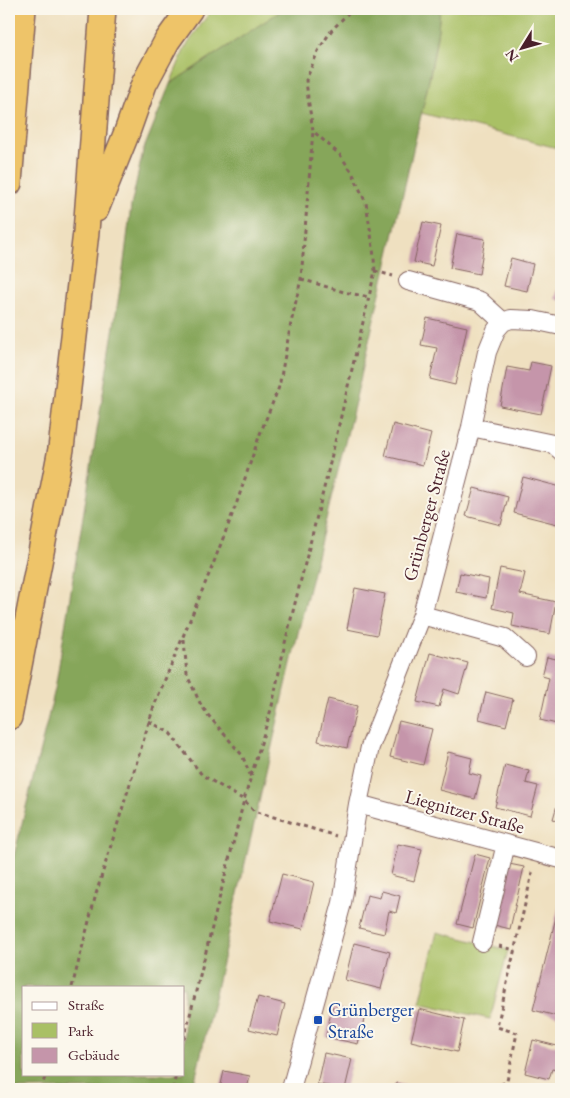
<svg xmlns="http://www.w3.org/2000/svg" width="570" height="1098" font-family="'EB Garamond',serif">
  <rect width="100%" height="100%" fill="#fbf7ec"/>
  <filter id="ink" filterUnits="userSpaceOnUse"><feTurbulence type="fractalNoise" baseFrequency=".02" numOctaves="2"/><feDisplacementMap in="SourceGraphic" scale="10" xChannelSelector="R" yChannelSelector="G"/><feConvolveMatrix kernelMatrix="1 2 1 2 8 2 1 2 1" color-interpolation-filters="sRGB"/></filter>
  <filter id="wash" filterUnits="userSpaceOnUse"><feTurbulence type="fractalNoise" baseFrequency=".0096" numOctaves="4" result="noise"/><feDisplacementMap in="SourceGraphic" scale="20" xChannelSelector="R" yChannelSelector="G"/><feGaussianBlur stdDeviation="1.12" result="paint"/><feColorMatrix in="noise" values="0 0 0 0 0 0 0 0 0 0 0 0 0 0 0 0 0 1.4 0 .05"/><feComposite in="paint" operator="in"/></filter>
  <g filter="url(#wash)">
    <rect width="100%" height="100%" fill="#efe0c0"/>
    <path fill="#a9c065" stroke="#7a7048" d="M212,9H284L170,84L185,48Z
      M440,9H561V149L421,113C430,79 437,44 440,9Z
      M437,932L508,950L490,1019L420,1003Z"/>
    <path fill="#86a65a" stroke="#686242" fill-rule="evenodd" d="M284,9H440L438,30L428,85L355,402L298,633L193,1089H9V876L55,689L123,270L131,206L143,151L170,84ZM24,987H184V1074H24Z"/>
    <g id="blocks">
      <path fill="#c595aa" d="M423,222L441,226L432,266L414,262Z
        M457,234L485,239L479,274L450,268Z
        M511,258L533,264L527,291L504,286Z
        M561,277V301L555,299Z
        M427,318L467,327L455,385L430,379L437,348L421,345Z
        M531,362L551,366L541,414L500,406L507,367L529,371Z
        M560,406H561V424L557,423Z
        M393,424L431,434L423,465L385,456Z
        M523,477L561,487V525L514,513Z
        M474,488L508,497L501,525L466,516Z
        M500,568L525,573L520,594L556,602L550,634L512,626L514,613L492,608Z
        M460,573L489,579L486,598L456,592Z
        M355,588L385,594L377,635L347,629Z
        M430,653L468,663L459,694L444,689L439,707L417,702Z
        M547,657L561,660V725L540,720L549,678L542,676Z
        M486,692L513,699L506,726L479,719Z
        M328,699L357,706L347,748L318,741Z
        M399,721L432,729L423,765L390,757Z
        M448,752L472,758L469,773L481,776L475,799L439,790Z
        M505,765L529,771L526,783L538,786L530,816L495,807Z
        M561,791V821L553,819Z
        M398,844L422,849L414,881L391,875Z
        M475,854L490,858L473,928L457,924Z
        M509,864L524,867L510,929L494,925Z
        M282,874L314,882L303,929L270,921Z
        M382,891L400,896L396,913L389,911L384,934L359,928L367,895L380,898Z
        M561,897V1017L533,1010Z
        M354,943L390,952L381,989L345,980Z
        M258,997L285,1004L277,1036L249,1029Z
        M332,1007L365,1015L358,1044L326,1037Z
        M419,1009L464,1020L457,1052L411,1041Z
        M533,1040L561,1047V1071L552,1069L549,1079L525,1073Z
        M324,1053L352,1059L345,1089L317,1084Z
        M224,1071L250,1076L247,1089H220Z
        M396,1083L418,1089H394Z"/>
    </g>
  </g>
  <g filter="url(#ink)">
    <use href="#blocks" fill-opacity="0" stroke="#84635f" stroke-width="1"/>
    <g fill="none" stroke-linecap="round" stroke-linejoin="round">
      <g stroke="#84635f" stroke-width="20">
        <path id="minor" d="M408,281L480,301L503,322
          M471,427L553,444L561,451
          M422,615L505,638L526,657
          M358,804L561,859
          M482,942L506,844
          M291,1089L342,903L358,804L370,747L422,615L471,427L487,352L496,330L503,322L511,319L533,320L561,326"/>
      </g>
      <g stroke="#84635f" stroke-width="28">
        <path id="highway" d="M9,183L23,9
          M96,209L127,132L144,84L167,41L190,9
          M9,717L61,449L86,232L103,9"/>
      </g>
      <path stroke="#84635f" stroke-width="3" stroke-dasharray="4 4" stroke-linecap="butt" d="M375,271L393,276
        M301,279L344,292L369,297
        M184,640L187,675L200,703L208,715L242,755L251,777
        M149,721L170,733L202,775L244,800L254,811L336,836
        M499,946L515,950
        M72,987L96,894L154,706L212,567L237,502L260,434L279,387L291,323L301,279L313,131
        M184,1039L244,800L272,706L285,643L326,480L375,271L373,247L366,203L352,172L340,155L313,131L308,98L306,80L318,51L331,31L352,9
        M41,1089L46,1074
        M173,1089L176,1074
        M494,1089L507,1081L517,1033L497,1027L533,869"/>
      <use href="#minor" stroke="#fff" stroke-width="18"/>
      <use href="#highway" stroke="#eec469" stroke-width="25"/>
    </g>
  </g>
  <rect fill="#1a4fb4" stroke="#fbf7ec" stroke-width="2" x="313" y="1015" width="10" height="10" rx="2.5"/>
  <g text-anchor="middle" stroke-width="4" stroke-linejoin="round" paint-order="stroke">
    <g font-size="19" fill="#4a1f2b" stroke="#fbf7ec">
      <text transform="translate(426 515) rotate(-75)" y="7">Grünberger Straße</text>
      <text transform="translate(465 811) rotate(15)" y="7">Liegnitzer Straße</text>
    </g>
    <g font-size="19" fill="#164399" stroke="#fbf7ec" text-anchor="start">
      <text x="328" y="1016">Grünberger<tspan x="328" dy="22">Straße</tspan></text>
    </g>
  </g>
  <rect width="570" height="1098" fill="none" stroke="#fbf7ec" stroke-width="30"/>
  <rect x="22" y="986" width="162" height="90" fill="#fbf7ec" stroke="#b4a19f"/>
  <rect x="32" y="1002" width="25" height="8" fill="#ffffff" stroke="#b4a19f"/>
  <text x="68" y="1010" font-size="15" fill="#4a1f2b">Straße</text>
  <rect x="32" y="1023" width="25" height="15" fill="#a9c065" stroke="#b4a19f"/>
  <text x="68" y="1036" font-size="15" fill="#4a1f2b">Park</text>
  <rect x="32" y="1048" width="25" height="15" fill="#c595aa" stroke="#b4a19f"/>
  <text x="68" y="1060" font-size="15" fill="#4a1f2b">Gebäude</text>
  <g transform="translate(522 48) rotate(233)" stroke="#fbf7ec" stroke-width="4" paint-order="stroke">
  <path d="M0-4L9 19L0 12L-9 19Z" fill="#4a1f2b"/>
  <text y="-8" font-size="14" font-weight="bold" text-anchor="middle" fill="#4a1f2b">N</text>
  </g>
</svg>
